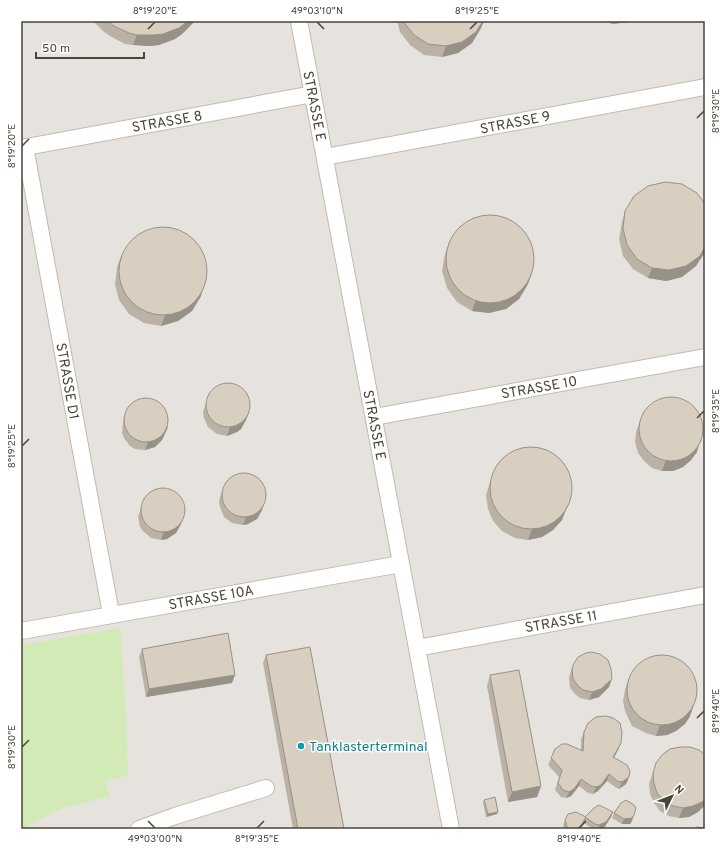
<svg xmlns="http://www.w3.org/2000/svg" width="726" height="850" font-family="Overpass,sans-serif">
  <rect width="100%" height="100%" fill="#f6f3ec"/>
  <path fill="#e6e2dd" d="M21,21H705V829H21Z"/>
  <path fill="#d2eab5" d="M120,628L126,715L128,775L105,782L110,796L60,809L21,829V645Z"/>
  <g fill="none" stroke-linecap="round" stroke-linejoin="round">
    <g stroke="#c2bbae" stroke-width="18">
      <path id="minor" d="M299,21L451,829
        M25,147L111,614
        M21,148L313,94
        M325,157L705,87
        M374,417L705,357
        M21,631L401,564
        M417,648L705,595
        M139,829L175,816L266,788"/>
    </g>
    <use href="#minor" stroke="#fff" stroke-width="16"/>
  </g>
  <path fill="#bab2a6" d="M93,21H195L182,34L175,39L159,45L150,46L133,45L125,44L110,36L103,31Z
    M397,21H484L481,28L472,43L458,53L442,57L424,55L410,45L400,32Z
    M601,21H631L629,22L612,24Z
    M705,204V252L696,266L682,277L666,281L648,278L633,269L623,256L619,239L622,222L625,211Z
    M449,244L528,284L519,299L506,309L489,313L472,311L457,302L447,288L442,271L445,254Z
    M121,256L201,296L192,311L178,321L161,326L144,323L129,314L119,300L115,284L117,267Z
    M209,394L249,412L246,420L241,429L237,432L227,436L217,434L208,427L204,418L203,412Z
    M125,414L168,427L162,440L155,447L145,450L135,449L130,446L124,438L122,433L123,422Z
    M640,421L697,452L691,460L683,467L673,471H662L652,468L644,461L638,453L635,442L636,432Z
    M494,471L567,507L562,520L553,530L542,537L528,540L515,538L502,531L493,521L488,509L486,495L490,482Z
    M223,489L262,510L257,519L248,524L243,525L232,523L224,517L220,507L219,502L220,497Z
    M144,498L181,524L176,533L167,539L161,540L151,538L143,531L140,527L138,517Z
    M142,649L232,683L146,697L139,657Z
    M266,655L344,829H293L263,663Z
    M573,665L609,687L599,697L589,700L580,698L576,695L570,688L569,678L570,674Z
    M490,675L541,786L537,797L508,802L487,686Z
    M628,680L690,716L685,724L676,731L667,735L656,736L646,733L632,726L625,711L623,701L625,690Z
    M584,732L621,743L618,750L614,758L629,777L626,784L619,789L615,787L607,781L598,791L593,794L588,793L579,786L571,796L566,798L561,797L555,790L559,777L548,765L555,749L581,750V739Z
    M705,755V805L698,812L689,817L679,818L669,816L660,811L654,803L650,794L649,784L656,763Z
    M484,800L498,812L497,814L486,817L483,803Z
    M613,812L611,817L604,828L601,829H593L584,823L580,829H564L563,825L565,820L585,817Z
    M614,813L632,821L630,824H622L612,818Z"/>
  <path fill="#979187" d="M188,21H195L182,34L175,39L159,45L150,46L133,45L137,35Z
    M483,21H484L481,28L472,43L458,53L442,57L446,46Z
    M613,21H631L629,22L612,24Z
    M705,247V252L696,266L682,277L666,281L648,278L652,268Z
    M532,273L528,284L519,299L506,309L489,313L472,311L476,300Z
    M204,286L201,296L192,311L178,321L161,326L165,315Z
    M249,412L246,420L241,429L237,432L227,436L230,427Z
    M168,427L162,440L155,447L145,450L148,442Z
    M700,441L697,452L691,460L683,467L673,471H662L666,460Z
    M571,496L562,520L553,530L542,537L528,540L532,529Z
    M265,501L262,510L257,519L248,524L243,525L246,517Z
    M184,516L181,524L176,533L167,539L161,540L164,531Z
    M235,675L232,683L146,697L149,689Z
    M612,679L609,687L599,697L589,700L592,692Z
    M694,705L690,716L685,724L676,731L667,735L656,736L660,725Z
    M621,743L618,750L610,764L613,757Z
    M609,774L607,781L598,791L593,794L596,787Z
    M629,777L626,784L619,789L622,782Z
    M581,779L579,786L571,796L566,798L569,792Z
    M541,786L537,797L508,802L512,792Z
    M705,799V805L698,812L689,817L679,818L683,808Z
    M498,812L497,814L486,817L488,814Z
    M613,812L611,817L604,828L601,829H598L599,825Z
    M634,815L632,821L630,824H622L624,819Z
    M586,817L584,823L580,829H575Z"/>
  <path fill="#d8cfc1" stroke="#979187" d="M107,21H188L179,28L163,34L154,35H137L129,33L114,26Z
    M403,21H483L476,32L462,42L446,46L428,44L414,35Z
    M665,182L682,184L697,193L705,204V247L700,256L686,266L669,270L652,268L637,259L627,245L623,228L625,211L634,196L648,186Z
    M446 259a44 44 0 1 1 88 0a44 44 0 1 1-88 0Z
    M119 271a44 44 0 1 1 88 0a44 44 0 1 1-88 0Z
    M206 405a22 22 0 1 1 44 0a22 22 0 1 1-44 0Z
    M639 429a32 32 0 1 1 64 0a32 32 0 1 1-64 0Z
    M124 420a22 22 0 1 1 44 0a22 22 0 1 1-44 0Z
    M490 488a41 41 0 1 1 82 0a41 41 0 1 1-82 0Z
    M222 495a22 22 0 1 1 44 0a22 22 0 1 1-44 0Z
    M141 510a22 22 0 1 1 44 0a22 22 0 1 1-44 0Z
    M228,633L235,675L149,689L142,649Z
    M310,647L344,829H298L266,655Z
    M591,652L600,654L608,660L611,669L612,679L601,689L592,692L583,690L579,687L573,679L572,670L573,665L578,657L586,653Z
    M627 690a35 35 0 1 1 70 0a35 35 0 1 1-70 0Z
    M519,670L541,786L512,792L490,675Z
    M606,716L613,718L620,723L622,733L621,743L613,757L627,765L630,771L629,777L622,782L617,781L609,774L601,785L596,787L591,786L581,779L574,789L569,792L563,790L558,783L562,770L551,758L555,749L562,744H567L583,751L584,732L588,723L596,717Z
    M680,747H690L699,750L705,755V799L702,802L693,806L683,808L673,806L664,800L657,793L654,783L653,773L656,763L662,755L670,749Z
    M495,797L498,812L488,814L484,800Z
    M626,800L634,805L636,808L634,815L632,818L624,819L614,813L621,803Z
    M599,805L613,812L606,822L599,825L595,824L585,817L594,808Z
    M576,812L586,817L580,827L575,829H572L567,827L565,820L568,814Z
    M697,827L705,828V829H694Z"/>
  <path fill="none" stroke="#4b4439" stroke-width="1.5" d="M317,22L324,29M148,29L155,22M470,29L477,22M697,118L704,111M22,146L29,139M697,418L704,411M22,446L29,439M697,718L704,711M22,747L29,740M148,821L155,828M257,828L264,821M579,828L586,821"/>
  <circle fill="#0f9aa8" stroke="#fff" stroke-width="1.5" cx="301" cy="746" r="4"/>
  <g text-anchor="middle" stroke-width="3" stroke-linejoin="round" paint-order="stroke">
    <g font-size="14" fill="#4b4439" stroke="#fff">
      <text transform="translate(315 106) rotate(79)" y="5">STRASSE E</text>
      <text transform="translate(167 121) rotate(-10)" y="5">STRASSE 8</text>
      <text transform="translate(515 122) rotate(-11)" y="5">STRASSE 9</text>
      <text transform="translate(68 381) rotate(80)" y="5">STRASSE D1</text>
      <text transform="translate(539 387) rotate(-10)" y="5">STRASSE 10</text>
      <text transform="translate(375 425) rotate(79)" y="5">STRASSE E</text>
      <text transform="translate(211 597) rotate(-10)" y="5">STRASSE 10A</text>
      <text transform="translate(561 621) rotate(-10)" y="5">STRASSE 11</text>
    </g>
    <g font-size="14" fill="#0d838f" stroke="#fff" text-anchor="start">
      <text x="309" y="751">Tanklasterterminal</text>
    </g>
  </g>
  <rect width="726" height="850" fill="none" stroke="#ffffff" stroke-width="44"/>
  <g transform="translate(672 796) rotate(47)" stroke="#ffffff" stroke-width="3" paint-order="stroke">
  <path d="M0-3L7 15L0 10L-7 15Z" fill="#4b4439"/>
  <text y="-6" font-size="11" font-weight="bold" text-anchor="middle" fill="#4b4439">N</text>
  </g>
  <path d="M36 52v6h108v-6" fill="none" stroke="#4b4439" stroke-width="2"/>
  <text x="42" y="52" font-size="12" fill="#4b4439" stroke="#ffffff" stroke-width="3" paint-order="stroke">50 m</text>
  <rect x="22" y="22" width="682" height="806" fill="none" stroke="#4b4439" stroke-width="1.5"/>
  <g font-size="10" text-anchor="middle" fill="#4b4439">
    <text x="155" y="14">8°19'20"E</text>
    <text x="317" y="14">49°03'10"N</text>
    <text x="477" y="14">8°19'25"E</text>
    <text transform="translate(715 111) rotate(-90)" y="4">8°19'30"E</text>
    <text transform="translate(11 146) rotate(-90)" y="4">8°19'20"E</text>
    <text transform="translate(715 411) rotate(-90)" y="4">8°19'35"E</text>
    <text transform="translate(11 446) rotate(-90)" y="4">8°19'25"E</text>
    <text transform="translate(715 711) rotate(-90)" y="4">8°19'40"E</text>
    <text transform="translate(11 747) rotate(-90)" y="4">8°19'30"E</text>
    <text x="155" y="842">49°03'00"N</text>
    <text x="257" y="842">8°19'35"E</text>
    <text x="579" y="842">8°19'40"E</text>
  </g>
</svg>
